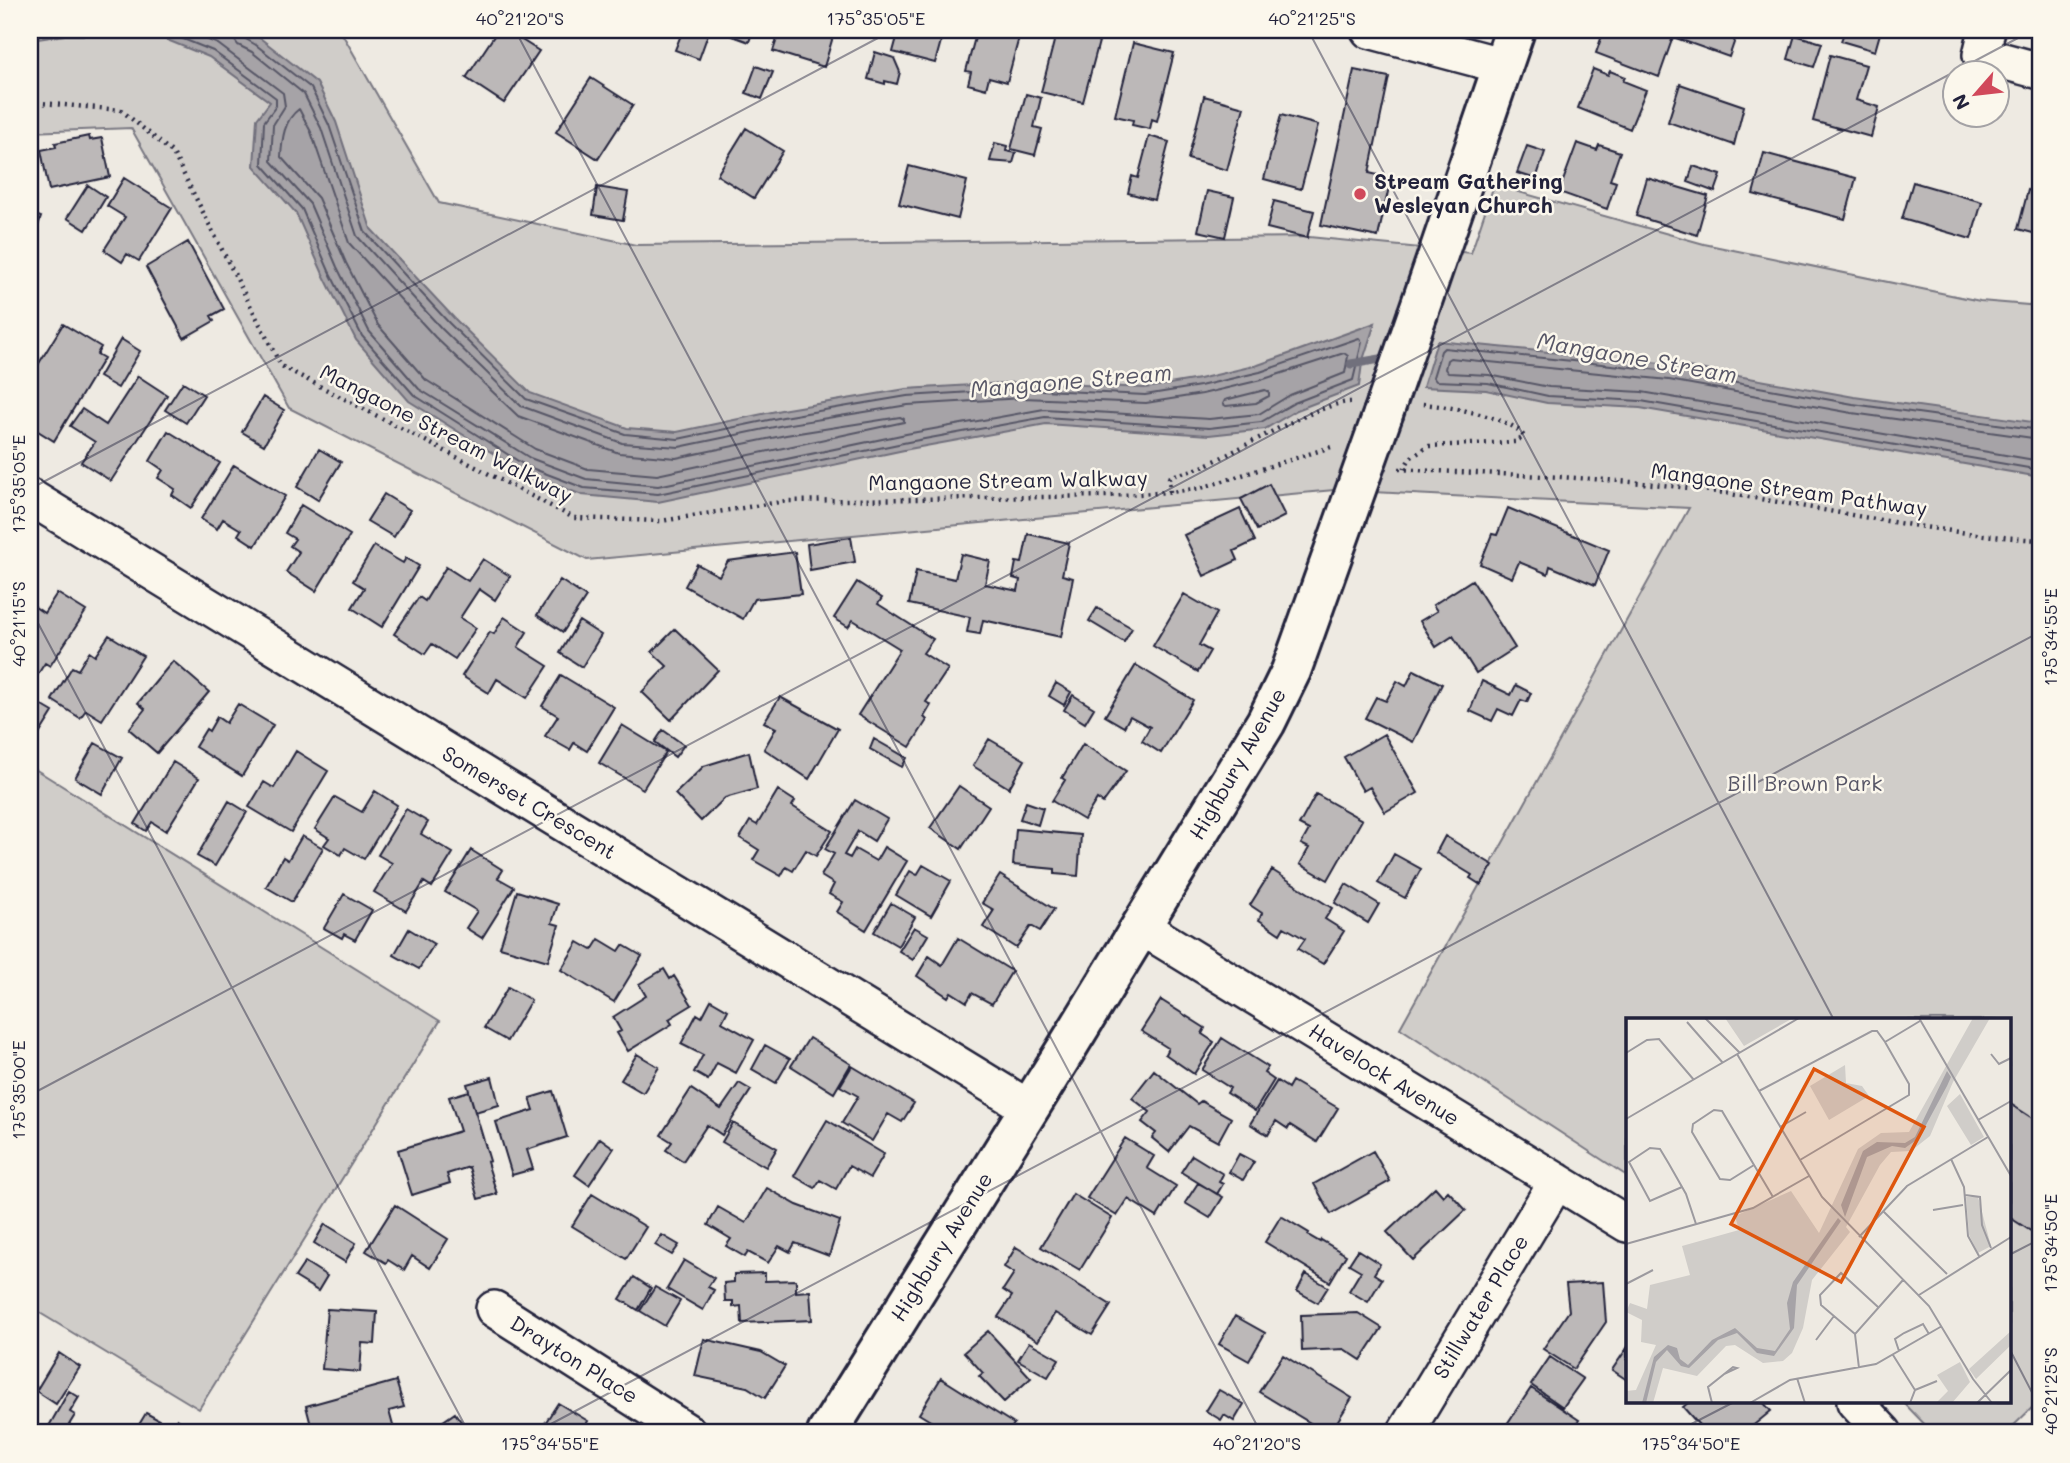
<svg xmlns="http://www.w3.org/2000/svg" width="2070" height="1463" font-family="Mali,sans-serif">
  <rect width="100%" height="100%" fill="#eeeae2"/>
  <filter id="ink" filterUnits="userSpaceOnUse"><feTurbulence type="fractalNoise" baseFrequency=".0143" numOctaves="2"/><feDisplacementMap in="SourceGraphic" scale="14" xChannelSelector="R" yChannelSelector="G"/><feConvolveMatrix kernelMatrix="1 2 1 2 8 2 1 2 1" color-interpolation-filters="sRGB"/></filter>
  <g filter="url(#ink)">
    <path fill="#d0cdc9" stroke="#797882" stroke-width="2" d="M30,30H340L439,203L636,245L1309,237L1471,253L1494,185L1704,244L1980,301L2040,306V1400L2006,1433H1933L1903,1402H2009V1020H1627V1176L1400,1028L1689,508L1334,490L587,560L289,408L131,128L30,132Z
      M30,766L440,1021L199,1409L30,1307Z"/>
    <path fill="#a6a3a7" stroke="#716f7c" stroke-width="2" d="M30,30H242L260,38L317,83L336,122L371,229L454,318L530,393L627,428L677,432L781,410L906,389L1022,382L1145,388L1199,379L1258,365L1375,323L1362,363L1359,386L1297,410L1265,429L1209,435L1046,424L909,449L658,502L582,495L523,472L409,401L356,340L323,274L296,213L254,166L257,119L270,102L209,57L155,35H65L30,40Z
      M1437,341L1671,364L1854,397L2040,423V477L1640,408L1547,403L1486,390L1423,387Z"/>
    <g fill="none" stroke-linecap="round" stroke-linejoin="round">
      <path stroke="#575666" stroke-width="2" d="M161,30L213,51L276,98V106L264,122L262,164L302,209L329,271L362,336L414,395L526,466L584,488L658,494L908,442L1045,417L1209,428L1261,422L1294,403L1353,380L1362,342L1359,338L1260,372L1200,386L1145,395L1022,389L907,396L783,417L678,439L625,434L526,399L449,323L365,232L329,125L311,88L256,45L244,38L241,30
        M184,30L218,44L283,93L285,106L273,125L271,161L310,204L337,267L369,331L419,389L530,458L586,479L658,486L906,434L1044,409L1209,419L1259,414L1290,395L1345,373L1348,356L1344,353L1261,380L1202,394L1146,403L1023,398L908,405L784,425L679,447L622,443L521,406L442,329L357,236L321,128L304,94L252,52L238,45L233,38L232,30
        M299,109L311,132L349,243L435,337L518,416L619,453L676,458L786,435L900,417L904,419V422L657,475L588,469L535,449L426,380L378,325L346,263L318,198L281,157C282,139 284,120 299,109Z
        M1265,390L1269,392V396L1256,403L1226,406L1223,404L1225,400Z
        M2040,430L1853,404L1670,371L1444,348L1441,351L1433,377L1436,381L1488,383L1548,396L1641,401L2040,470
        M2040,439L1852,413L1669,380L1450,358L1447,360L1445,369L1448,373L1489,375L1549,387L1642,392L2040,461"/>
      <path stroke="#716f7c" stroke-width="9" d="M1351,364L1392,357"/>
    </g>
    <path fill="#bcb8b8" stroke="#22223b" stroke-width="2" d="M498,30H506L539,51L504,103L466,78Z
      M683,30H697L708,34L699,59L675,50Z
      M716,30H753L749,42Z
      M780,30H835L824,67L773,51Z
      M899,30H944L935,63L893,52Z
      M977,30H1021L1007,82L989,77L986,89L968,84L971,72L966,71Z
      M1057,30H1086L1101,34L1083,102L1041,92Z
      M1604,30H1612L1630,36L1633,30L1738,31L1729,57L1673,37L1659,77L1596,53Z
      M1845,30H1881L1875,51L1841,41Z
      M1795,35L1822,43L1814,67L1788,59Z
      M1133,43L1174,53L1157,121L1152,119L1150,129L1132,125L1133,120L1115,116Z
      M875,52L894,58L900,72L897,84L885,81V84L868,79Z
      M1830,55L1866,65L1856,100L1879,107L1871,137L1813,121Z
      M756,66L773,72L762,99L746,93Z
      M1593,69L1608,75L1610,71L1625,77L1623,81L1646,90L1630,129L1578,108Z
      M1354,70L1389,77L1369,173L1391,178L1378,237L1321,225Z
      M591,78L633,105L598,159L556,132Z
      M1680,84L1744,106L1734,145L1668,122Z
      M1026,94L1041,98L1034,127L1042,129L1035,155L1011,149Z
      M1204,96L1244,107L1227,170L1188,159Z
      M1281,115L1318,125L1301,189L1264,179Z
      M746,128L783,151L754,198L717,175Z
      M89,136L90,140L102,138L110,177L49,190L41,150L56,147L55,143Z
      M1149,136L1169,142L1154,200L1128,193L1132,176L1138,178Z
      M995,143L1007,146L1006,151L1016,153L1013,163L990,161Z
      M1577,143L1597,150L1599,145L1620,152L1610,180L1616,182L1607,209L1559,192Z
      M1527,146L1545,152L1536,179L1517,173Z
      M1764,153L1856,178L1845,219L1753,194Z
      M909,166L967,181L958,219L899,204Z
      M1693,166L1721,175L1715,192L1688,182Z
      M124,178L172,208L139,261L127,254L122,262L104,250L125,217L107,206Z
      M1647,178L1708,196L1697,235L1636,216Z
      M1913,182L1982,202L1971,239L1902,219Z
      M88,185L106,197L86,230L67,218Z
      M597,187L628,192L623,220L593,215Z
      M2028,190L2040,193V235L2018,229Z
      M1207,191L1234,197L1225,237L1198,231Z
      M1274,201L1314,211L1307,238L1267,228Z
      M30,213L41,217L33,240L30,239Z
      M188,242L224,309L211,316L214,321L184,338L146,267Z
      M63,324L101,347L97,354L104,358L54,441L30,426V378Z
      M121,339L140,351L118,388L99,377Z
      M138,376L167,395L111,481L81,462L95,442L70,426L82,409L106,425Z
      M183,382L204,395L186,423L165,410Z
      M263,397L284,410L264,445L242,432Z
      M168,431L220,463L191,508L172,495L175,489L158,478L163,470L150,461Z
      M319,449L341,462L318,500L297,487Z
      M234,465L285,496L255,546L238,535L241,530L223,519L217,529L201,519Z
      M1269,484L1285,516L1257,530L1241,499Z
      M384,494L410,510L394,537L367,521Z
      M301,505L350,535L316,591L286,572L299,552L290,546L295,539L285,533Z
      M1508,508L1609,550L1595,585L1550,566L1548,574L1519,562L1512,578L1480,564L1492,534L1497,535Z
      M1240,509L1255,541L1234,551L1238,560L1204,576L1184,535Z
      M1028,534L1069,543L1062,575L1073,578L1061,637L983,620L980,634L967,632L970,617L909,604L916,571L955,579L961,554L990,561L985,584L1018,591L1020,580L1013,578L1016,562L1022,563Z
      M851,537L855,562L810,570L807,544Z
      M374,546L403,563L406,558L419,566L382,627L352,608L364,588L353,581Z
      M795,552L801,594L754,599L743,619L685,586L697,564L719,576L728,561Z
      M483,559L510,576L495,600L479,589L460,618L476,628L455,659L432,644L425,654L394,634L419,597L425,601L446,567L468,581Z
      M560,580L586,597L563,632L537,615Z
      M1472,580L1515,648L1476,673L1453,636L1436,647L1420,621L1437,611L1433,605Z
      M857,582L882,598L878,604L933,639L923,653L948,669L926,702L931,705L924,717L927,720L910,747L858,715L900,649L853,620L848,627L834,618Z
      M57,593L86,611L50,666L45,663L36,677L30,673V609L32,605L44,613Z
      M1184,594L1217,613L1199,645L1210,651L1198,672L1153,646Z
      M1097,608L1132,628L1124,642L1089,621Z
      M504,617L527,632L518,647L548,666L527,698L497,679L489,693L462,676L490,632L494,634Z
      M579,621L601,635L582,667L560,653Z
      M675,629L718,670L671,720L642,692L667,666L652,652Z
      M109,635L143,656L102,720L86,710L80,718L52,700L72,667L78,670L89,652L95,656Z
      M173,661L209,692L157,753L129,729L145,709L138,703Z
      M1136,665L1193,700L1161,753L1142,741L1150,727L1130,716L1124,727L1105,716Z
      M1414,670L1442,684L1413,742L1365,718L1376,697L1386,701L1397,681L1406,686Z
      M561,675L614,707L587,751L574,743L570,750L545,736L558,716L542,706Z
      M1482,681L1511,695L1516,685L1531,693L1527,702L1521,700L1513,716L1498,709L1492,721L1470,711Z
      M1056,683L1071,692L1064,705L1049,696Z
      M1073,695L1094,708L1085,723L1064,710Z
      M780,697L838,729L809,779L764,749L776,728L764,722Z
      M36,702L53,712L30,749V711Z
      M238,704L273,725L242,776L195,747L206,729L209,731L217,717L226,723Z
      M622,725L666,752L643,789L599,763Z
      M663,730L684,745L675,757L655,742Z
      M1384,734L1418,793L1385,812L1370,787L1363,791L1344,757Z
      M874,739L907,758L902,767L870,749Z
      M989,739L1025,760L1009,788L973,766Z
      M95,743L122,758L102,794L75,778Z
      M1083,744L1126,771L1103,803L1097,799L1084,820L1052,801L1065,780L1062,778Z
      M296,751L328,771L291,832L249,807L264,782L274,788Z
      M749,752L757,789L725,798L701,821L675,794L704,766Z
      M173,762L199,778L166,831L152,822L146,831L135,824Z
      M959,786L989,806L961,849L930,828Z
      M778,790L795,801L792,806L832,831L816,856L806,850L793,871L786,867L781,876L753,860L759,850L740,838L750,821L757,825Z
      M375,791L397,805L364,859L345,848L341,855L324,845L329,838L315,829L335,797L362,812Z
      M1316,794L1362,820L1328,880L1300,864L1309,848L1301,844L1309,830L1299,825Z
      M855,800L887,819L874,841L858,831L844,855L850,858L855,849L876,861L884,847L907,861L866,930L837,912L843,902L829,894L834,884L821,876L834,854L825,849Z
      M229,801L247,812L215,866L197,856Z
      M1026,802L1043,808L1038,825L1020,819Z
      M406,809L428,822L421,834L453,853L432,887L424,882L406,911L374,892L392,863L378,855Z
      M1016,829L1081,835L1078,876L1055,874V869L1013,865Z
      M302,836L323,848L292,902L266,887L283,857L288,860Z
      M1445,836L1493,865L1481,885L1470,878L1472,875L1436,853Z
      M471,850L503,870L498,878L514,887L482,938L466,928L477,911L445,892Z
      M1394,854L1421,869L1405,898L1378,883Z
      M923,865L951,881L931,916L896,895L910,871L917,875Z
      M1272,870L1332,908L1325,919L1344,931L1323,964L1298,949L1305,939L1284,927L1280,934L1259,920L1262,913L1250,905Z
      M1000,875L1054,909L1040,931L1031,926L1016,948L983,927L994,910L982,903Z
      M1346,884L1379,904L1368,923L1335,903Z
      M517,891L558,904L552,923L559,925L548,961L500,947Z
      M344,894L372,910L355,940L344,934L342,938L324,928Z
      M891,903L915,917L898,946L874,932Z
      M914,927L928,935L913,960L899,951Z
      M409,929L434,944L419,969L394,955Z
      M958,938L1012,971L992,1004L972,993L967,1002L951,992L948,997L917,976L929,956L942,965Z
      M599,939L619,951L623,945L642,956L614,1002L561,970L578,942L592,950Z
      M664,969L670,979L674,976L692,1005L669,1019L672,1024L628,1051L617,1033L621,1031L613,1017L646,996L639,984Z
      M508,987L531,1000L507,1041L484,1028Z
      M711,1000L728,1010L722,1022L754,1040L736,1073L717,1063L708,1080L694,1072L703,1055L681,1044L697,1014L702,1017Z
      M1161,1000L1205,1028L1202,1034L1214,1042L1194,1074L1165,1054L1168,1048L1141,1031Z
      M809,1038L851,1064L834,1093L791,1066Z
      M1222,1038L1268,1067L1264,1073L1274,1080L1255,1111L1227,1093L1230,1088L1202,1070Z
      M765,1045L790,1059L776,1083L752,1069Z
      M637,1054L659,1067L643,1093L621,1080Z
      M852,1066L914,1103L902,1122L888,1114L872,1141L842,1123L858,1096L840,1086Z
      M1154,1070L1197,1104L1201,1101L1231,1118L1218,1142L1189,1126L1169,1152L1152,1138L1156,1133L1142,1122L1150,1112L1132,1098Z
      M492,1077L499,1105L475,1112L467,1084Z
      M1277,1081L1288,1088L1292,1081L1338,1108L1317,1142L1290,1125L1288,1129L1276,1121L1268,1135L1250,1124Z
      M739,1083L751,1090L722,1135L707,1125L683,1161L666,1150L672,1142L661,1135L691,1089L721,1109Z
      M469,1091L490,1161L487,1162L497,1194L478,1199L469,1167L447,1174L450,1183L412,1195L398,1150L460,1131L449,1097Z
      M553,1091L567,1137L527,1150L533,1169L512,1175L496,1122L534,1110L530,1098Z
      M2009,1103L2040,1123V1237L2009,1217Z
      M827,1120L884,1154L870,1178L849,1166L836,1189L820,1180L815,1188L794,1176Z
      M733,1123L777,1148L766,1167L722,1142Z
      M600,1138L614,1148L589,1185L575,1175Z
      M1125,1138L1154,1156L1147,1168L1176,1186L1157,1217L1128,1199L1117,1216L1087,1198Z
      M1373,1151L1390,1181L1331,1214L1314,1184Z
      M1239,1154L1254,1162L1243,1180L1229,1172Z
      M1192,1155L1223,1174L1219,1182L1223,1184L1217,1194L1181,1172Z
      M1198,1183L1223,1197L1210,1218L1185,1203Z
      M1435,1187L1443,1196L1448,1191L1466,1210L1413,1260L1387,1232Z
      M767,1188L797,1205L840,1221L829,1256L795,1243L790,1252L779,1246L768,1263L748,1252L745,1257L726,1246L731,1239L708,1225L718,1207L746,1223Z
      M592,1194L646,1227L626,1259L572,1226Z
      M1073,1194L1112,1218L1080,1270L1041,1247Z
      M395,1205L448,1239L430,1268L412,1256L404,1270L388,1260L386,1263L366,1251Z
      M1281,1216L1309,1233L1308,1235L1320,1242L1321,1240L1346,1255L1330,1282L1265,1242Z
      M325,1224L356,1243L345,1262L314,1243Z
      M662,1235L679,1245L672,1255L655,1245Z
      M1016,1247L1111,1305L1092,1335L1055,1313L1038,1341L998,1317L1012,1296L1003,1290L1014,1273L1004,1267Z
      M1358,1250L1380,1264L1374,1274L1382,1279L1368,1302L1349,1291L1361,1271L1349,1264Z
      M684,1260L714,1278L708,1287L714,1290L703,1310L667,1289Z
      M305,1262L327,1276L318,1291L295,1277Z
      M765,1273V1281L796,1280V1292L810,1291L812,1320L742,1323L741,1306L733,1307V1301H725L724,1283L734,1282V1274Z
      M1306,1274L1328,1287L1318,1303L1297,1291Z
      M634,1277L651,1288L638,1310L620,1299Z
      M1603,1282L1606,1322L1574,1369L1543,1349L1569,1311L1566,1284Z
      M655,1287L680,1301L665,1326L640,1311Z
      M327,1309L377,1312L375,1344L362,1343L360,1372L322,1369Z
      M1358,1313L1382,1328L1361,1360L1344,1349L1302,1351L1301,1315Z
      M1235,1316L1265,1333L1249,1361L1219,1344Z
      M988,1331L1031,1378L1004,1402L979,1376L983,1373L964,1352Z
      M704,1339L761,1352L785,1366L765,1398L747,1387L695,1376Z
      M1029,1342L1059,1359L1048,1377L1018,1360Z
      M1627,1348V1380L1612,1370Z
      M59,1353L80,1367L56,1404L36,1391Z
      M1283,1355L1352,1398L1330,1433H1327L1259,1392Z
      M1550,1357L1583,1379L1563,1407L1531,1385Z
      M941,1378L1014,1424L1008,1433H943L935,1428L937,1425L919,1414Z
      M396,1381L404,1407L389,1411L395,1433H313L306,1406Z
      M1531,1388L1579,1420L1570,1433L1558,1427L1554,1433H1501Z
      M1219,1390L1244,1404L1234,1421L1224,1415L1221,1420L1206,1411Z
      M69,1391L79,1397L70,1412L75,1415L64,1433H45Z
      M1689,1402H1763L1771,1411L1744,1433H1706L1683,1407Z
      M558,1403L588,1421L581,1433H543L540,1431Z
      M146,1413L159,1420L153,1429L160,1433H134Z
      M455,1413L469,1433H426Z
      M177,1419L199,1433H168Z"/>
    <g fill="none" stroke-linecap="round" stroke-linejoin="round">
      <g stroke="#22223b" stroke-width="40">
        <path id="street" d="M1369,30L1504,66
          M1987,30L1981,55L2040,71
          M30,497L1029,1108
          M1140,926L1627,1224
          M494,1309L689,1433
          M1855,1402L1884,1433
          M1405,1433L1557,1181"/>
      </g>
      <g stroke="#22223b" stroke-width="44">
        <path id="secondary" d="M1418,313L1515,30
          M827,1433L1065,1051L1266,722L1291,671L1383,414"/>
      </g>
      <path stroke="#22223b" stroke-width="4.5" stroke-dasharray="2 5" stroke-linecap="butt" d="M30,102L121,110L173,153L281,366L574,518L661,521L786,501L1107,496L1170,492L1201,488L1331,447L1334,449
        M1399,469C1500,475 1602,476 1703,490C1815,506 1927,533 2040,540
        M1404,469L1410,458L1429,446L1515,442L1524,437C1515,417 1442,405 1421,404
        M1170,492L1169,478L1173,476C1183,472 1194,471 1204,466C1236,452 1321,401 1352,402"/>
      <use href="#street" stroke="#fbf7ec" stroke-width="35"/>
      <use href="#secondary" stroke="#fbf7ec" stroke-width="38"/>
      <g stroke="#22223b" stroke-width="44" stroke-linecap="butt">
        <path id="secondary-bridge" d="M1383,414L1418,313"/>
      </g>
      <use href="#secondary-bridge" stroke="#fbf7ec" stroke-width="38"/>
    </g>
  </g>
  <path fill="none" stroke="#22223b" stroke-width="2" stroke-opacity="0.45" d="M515,30L1261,1433M1308,30L1834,1020M30,489L893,30M30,608L469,1433M30,1095L2033,30M2009,1255L2040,1239M2009,1348L2040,1408M534,1433L2040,632M1674,1433L1734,1402"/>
  <circle fill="#d1495b" stroke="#fbf7ec" stroke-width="2.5" cx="1360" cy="194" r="7"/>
  <g text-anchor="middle" stroke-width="5" stroke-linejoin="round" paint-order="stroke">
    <g font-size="21" font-weight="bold" fill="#22223b" stroke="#fbf7ec" text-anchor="start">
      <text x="1374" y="189">Stream Gathering<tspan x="1374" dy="24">Wesleyan Church</tspan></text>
    </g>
    <g font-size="21" fill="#22223b" stroke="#fbf7ec">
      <text transform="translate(446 434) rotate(27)" y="7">Mangaone Stream Walkway</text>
      <text transform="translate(1008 481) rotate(-1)" y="7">Mangaone Stream Walkway</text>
      <text transform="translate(1789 490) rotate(8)" y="7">Mangaone Stream Pathway</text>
      <text transform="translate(1238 764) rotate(-60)" y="7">Highbury Avenue</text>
      <text transform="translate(529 803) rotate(31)" y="7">Somerset Crescent</text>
      <text transform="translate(1384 1075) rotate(32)" y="7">Havelock Avenue</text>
      <text transform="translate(942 1247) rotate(-58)" y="7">Highbury Avenue</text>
      <text transform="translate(1481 1307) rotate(-59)" y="7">Stillwater Place</text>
      <text transform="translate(574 1360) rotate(32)" y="7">Drayton Place</text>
    </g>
    <g font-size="21" fill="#565566" stroke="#fbf7ec">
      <text x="1805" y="791">Bill Brown Park</text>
    </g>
    <g font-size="23" font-style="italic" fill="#575666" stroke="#fbf7ec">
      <text transform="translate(1637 358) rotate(10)" y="8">Mangaone Stream</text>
      <text transform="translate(1071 381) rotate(-5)" y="8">Mangaone Stream</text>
    </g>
  </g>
  <g transform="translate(1626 1018)">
    <rect width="385" height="385" fill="#eeeae2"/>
    <path d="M99,0H167L118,28ZM347,0H364L327,64L304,118L285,133L265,134L254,147L220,209L224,214L186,262L177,310L166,335L157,343L137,345L109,327L100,328L71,358L37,350L27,385H0V373L10,372L30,327L15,324L16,302L0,294L4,285L21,291L24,267L64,257L56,228L113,212L109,198L165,173L193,215L232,131L255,115L283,114ZM219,47L220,65L236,68L243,78L203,102L184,68ZM334,76L358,119L345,127L321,88ZM340,179H352L365,228L352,235L343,217ZM385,313V327L350,361L343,351ZM334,344L344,364L326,385H310L322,373L311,357Z" fill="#d0cdc9"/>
    <path d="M321,53L325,59L321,68L293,120L279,130L266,128L241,139L219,199L215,187L237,133L251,124L279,125L289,119ZM212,200L215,203L171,267L168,310L148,338L131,335L111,315L92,322L63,350L55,348L41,332L30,344L20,385H16L28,339L42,327L51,330L54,341L62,347L86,322L109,310L131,330L149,333L164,311L161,285L167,264Z" fill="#a6a3a7"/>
    <path fill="none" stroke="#9c9a9f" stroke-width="2" d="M79,0L114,35M293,0L385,158M61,4L97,45M259,24L294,3M0,35L21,22L33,21L68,62M111,36L196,179L303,288L347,361L366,385M365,36L373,46L385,40M133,73L246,13H251L259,24L283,66V77L174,142M0,101L173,0M352,102L385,83M154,109L180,94M325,141L338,169L342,218L353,238M128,147L104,162L94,161L66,114L67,106L88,92L96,93L147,179M56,169L24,183L3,144L24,130L34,131L43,146L60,176L70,206M339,177L354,179L356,207L365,230M307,192L337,187M257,193L321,256M233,219L281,168L362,119M0,226L127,190L183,158M0,266L27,252M293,277L385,219M229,316L195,287L194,277L215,255L252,289M190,322L208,298M273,333L269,321L278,315L297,306L303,316M267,337L289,372L284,385M233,350L229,316L277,262M171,360L179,385M289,372L311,363M86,385L82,369L107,349L111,350L98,356M124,385L164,362L250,346L316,308M351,385L385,352"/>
    <path fill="#de560e" fill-opacity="0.15" stroke="#de560e" stroke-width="3.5" d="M188,51L298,109L215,264L105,206Z"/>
    <rect width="385" height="385" fill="none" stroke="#22223b" stroke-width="3.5"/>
  </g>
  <rect width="2070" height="1463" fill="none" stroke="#fbf7ec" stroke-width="77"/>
  <g transform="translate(1976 94) rotate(242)"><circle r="33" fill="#fbf7ec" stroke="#a4a2a5" stroke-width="2"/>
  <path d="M0-5L12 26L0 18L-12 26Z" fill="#d1495b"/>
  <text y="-10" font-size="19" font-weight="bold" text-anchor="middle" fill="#22223b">N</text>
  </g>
  <rect x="38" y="38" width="1994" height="1386" fill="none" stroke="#22223b" stroke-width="2.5"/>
  <g font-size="18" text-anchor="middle" fill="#22223b">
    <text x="520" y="25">40°21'20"S</text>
    <text x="876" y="25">175°35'05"E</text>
    <text x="1312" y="25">40°21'25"S</text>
    <text transform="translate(19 484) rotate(-90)" y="6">175°35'05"E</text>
    <text transform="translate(19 624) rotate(-90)" y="6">40°21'15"S</text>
    <text transform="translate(2051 637) rotate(-90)" y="6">175°34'55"E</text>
    <text transform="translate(19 1090) rotate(-90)" y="6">175°35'00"E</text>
    <text transform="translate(2051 1243) rotate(-90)" y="6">175°34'50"E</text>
    <text transform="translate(2051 1391) rotate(-90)" y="6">40°21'25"S</text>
    <text x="550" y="1450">175°34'55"E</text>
    <text x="1257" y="1450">40°21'20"S</text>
    <text x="1691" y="1450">175°34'50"E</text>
  </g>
</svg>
